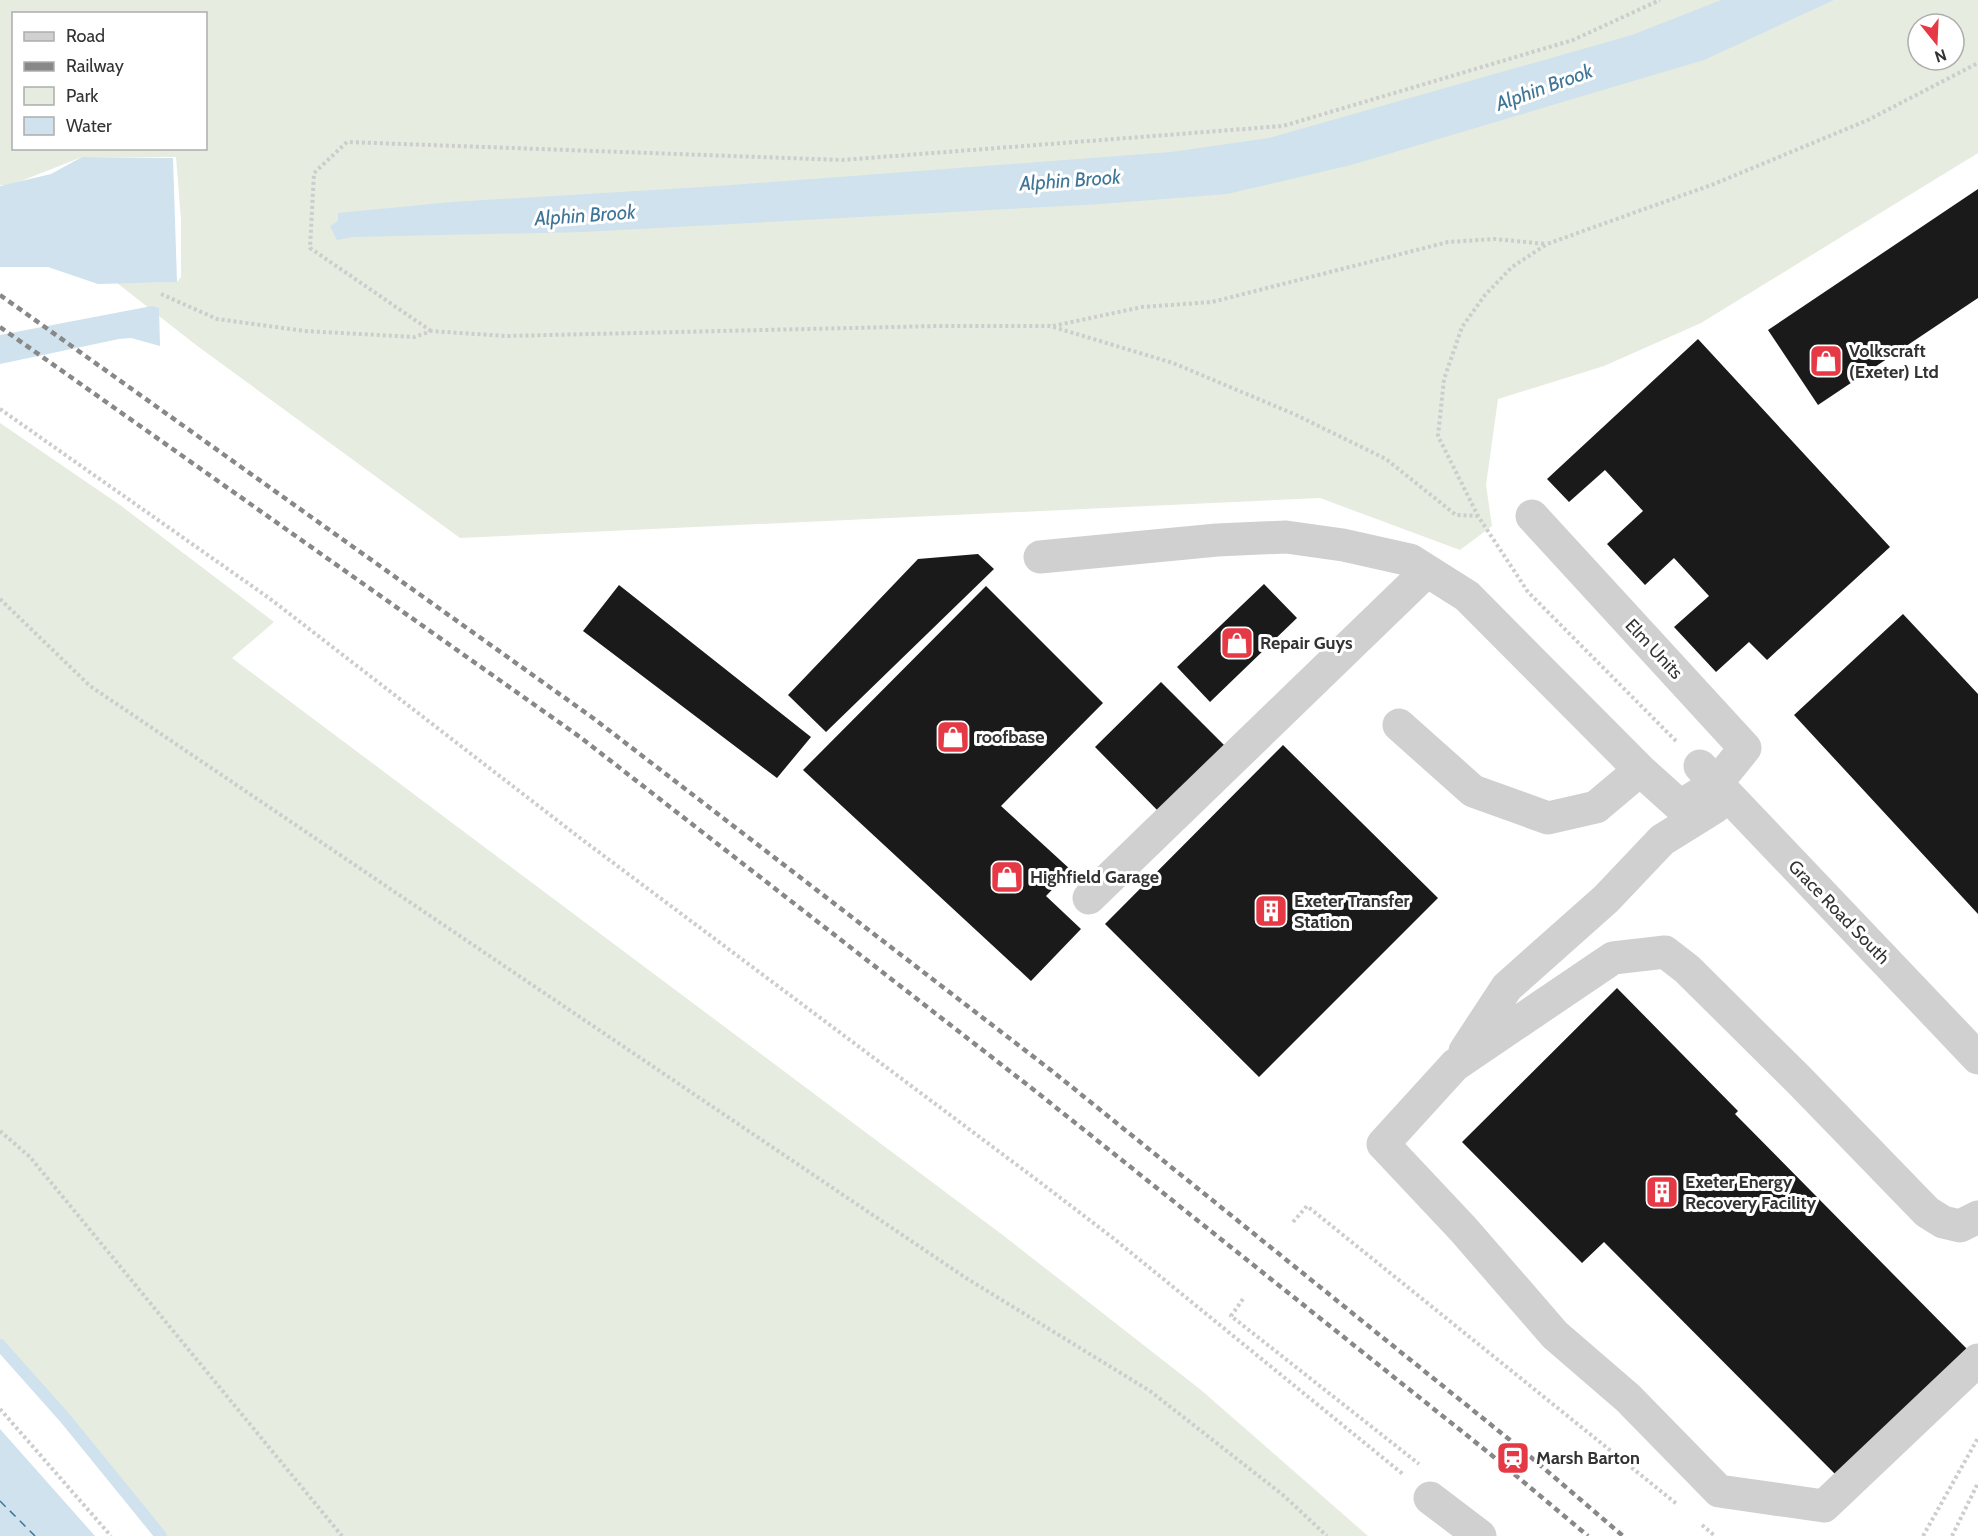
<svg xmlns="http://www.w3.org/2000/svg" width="1978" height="1536" font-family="Cabin,sans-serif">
  <rect width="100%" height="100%" fill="#fff"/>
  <path fill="#e6ecdf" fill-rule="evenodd" d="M0,0H1978V153L1701,323L1604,366L1498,399L1486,485L1492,526L1460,550L1320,498L460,538L196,345L117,283L177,282L181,277V220L176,157H82L11,185H0ZM14,14H206V148H14ZM1918,24H1954V60H1918Z
    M0,423L120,505L274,622L232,658L1004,1236L1201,1390L1368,1536H158L47,1397L0,1351Z"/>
  <path fill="#cfe2ee" d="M1721,0H1834L1704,60L1351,165L1227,194L1101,204L584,232L352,237L337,240L330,226L338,221V213L452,202L719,186L1171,152L1269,138L1632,35Z
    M82,157L173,158L177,282L98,284L48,267H0V186L51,174Z
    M152,306L159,308L160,346L131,338L119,339L0,364V335Z
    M0,1429L95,1536H0Z"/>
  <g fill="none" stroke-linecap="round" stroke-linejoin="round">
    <path stroke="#cfe2ee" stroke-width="12" d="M0,1345L65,1418L161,1536"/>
    <path stroke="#3f7597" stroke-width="1.5" stroke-dasharray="8 6" stroke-linecap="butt" d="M0,1501L35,1536"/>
  </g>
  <path fill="#1a1a1a" d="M1978,189V298L1818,405L1768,330Z
    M1698,339L1890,547L1767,660L1749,642L1716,672L1674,627L1709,596L1674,558L1645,585L1607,544L1643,511L1605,470L1569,502L1547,479Z
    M978,554L994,569L826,732L788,695L918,559Z
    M1264,584L1297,618L1210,702L1177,667Z
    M619,585L811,737L777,778L583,631Z
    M986,586L1103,703L1001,806L1071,870L1046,896L1081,929L1031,981L803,770Z
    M1903,614L1978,694V914L1794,715Z
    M1161,682L1230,751L1164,817L1095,747Z
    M1283,745L1438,898L1259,1077L1105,924Z
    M1617,988L1738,1111L1735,1114L1968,1350L1839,1478L1604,1242L1582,1263L1462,1142Z"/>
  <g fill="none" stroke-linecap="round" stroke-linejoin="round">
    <path stroke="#cdcdcd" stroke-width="4" stroke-dasharray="3 3" stroke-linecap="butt" d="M161,294L217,319L305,331L415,337L431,331L506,336L936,326H1050L1173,363L1294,414L1386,459L1456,515L1478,516
      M1053,326L1142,307L1212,302L1448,242L1495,239L1546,244
      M431,331L310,248L314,173L347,142L842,160L1283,126L1573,40L1660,0
      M0,409L269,598L580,838L1041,1183L1113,1238L1404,1475
      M0,599L90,686L966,1278L1150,1391L1283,1495L1327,1536
      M1676,741L1528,592L1478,516L1438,436L1444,379L1462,327L1485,295L1512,267L1547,244L1714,184L1868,120L1978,63
      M0,1131L30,1157L342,1536
      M1293,1222L1307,1206L1678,1505
      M1243,1299L1231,1316L1419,1464
      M0,1409L111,1536
      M1702,1525L1715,1536
      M1923,1536L1978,1438
      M1952,1536L1978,1483"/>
    <path stroke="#d0d0d0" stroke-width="33" d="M1040,557L1217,540L1286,537L1343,545L1410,560L1467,596L1640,770L1680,806L1716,784L1745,748L1532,516
      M1399,725L1473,791L1548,818L1596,807L1640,770
      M1700,766L1978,1058
      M1089,898L1427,571
      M1465,1051L1507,987L1606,899L1662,840L1715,807
      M1978,1217L1960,1226L1943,1222L1927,1212L1798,1079L1687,969L1665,952L1613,958L1455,1065L1383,1144L1463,1229L1555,1335L1628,1398L1719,1491L1824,1506L1978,1360
      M1430,1498L1480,1536"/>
    <path stroke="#888" stroke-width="4.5" stroke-dasharray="6 4.5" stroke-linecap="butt" d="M0,295L593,718L1052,1071L1526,1453L1623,1536
      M0,327L580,737L1034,1090L1489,1453L1588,1536"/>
  </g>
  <defs>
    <g id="shop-square" transform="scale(1.725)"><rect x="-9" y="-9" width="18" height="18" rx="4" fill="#e63946" stroke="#fff"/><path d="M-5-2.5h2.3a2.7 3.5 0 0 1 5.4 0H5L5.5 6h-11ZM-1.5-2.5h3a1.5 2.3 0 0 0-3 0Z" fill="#fff"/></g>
    <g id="building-square" transform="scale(1.725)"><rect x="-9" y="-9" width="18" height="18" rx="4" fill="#e63946" stroke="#fff"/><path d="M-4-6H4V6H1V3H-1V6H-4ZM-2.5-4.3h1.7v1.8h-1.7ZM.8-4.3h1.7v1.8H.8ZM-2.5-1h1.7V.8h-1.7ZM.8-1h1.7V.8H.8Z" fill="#fff"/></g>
    <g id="station-square" transform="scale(1.725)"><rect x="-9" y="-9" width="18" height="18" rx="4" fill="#e63946" stroke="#fff"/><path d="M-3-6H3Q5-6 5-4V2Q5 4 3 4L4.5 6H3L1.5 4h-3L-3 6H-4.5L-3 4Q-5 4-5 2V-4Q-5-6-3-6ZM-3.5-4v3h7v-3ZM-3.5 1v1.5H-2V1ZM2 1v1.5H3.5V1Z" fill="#fff"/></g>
  </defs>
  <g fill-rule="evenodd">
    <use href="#shop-square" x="1826" y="361"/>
    <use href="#shop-square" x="1237" y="643"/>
    <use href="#shop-square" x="953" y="737"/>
    <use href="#shop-square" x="1007" y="877"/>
    <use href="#building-square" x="1271" y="911"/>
    <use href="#building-square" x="1662" y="1192"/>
    <use href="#station-square" x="1513" y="1458"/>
  </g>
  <g text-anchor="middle" stroke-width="6" stroke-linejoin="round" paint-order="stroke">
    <g font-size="18" font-weight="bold" fill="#333" stroke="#fff" text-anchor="start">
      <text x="1849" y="357">Volkscraft<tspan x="1849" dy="21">(Exeter) Ltd</tspan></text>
      <text x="1260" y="649">Repair Guys</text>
      <text x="976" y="743">roofbase</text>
      <text x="1030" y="883">Highfield Garage</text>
      <text x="1294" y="907">Exeter Transfer<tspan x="1294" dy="21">Station</tspan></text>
      <text x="1685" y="1188">Exeter Energy<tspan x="1685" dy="21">Recovery Facility</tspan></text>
      <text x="1536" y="1464">Marsh Barton</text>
    </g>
    <g font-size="18" fill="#333" stroke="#fff">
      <text transform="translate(1654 649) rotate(47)" y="6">Elm Units</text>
      <text transform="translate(1839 912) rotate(46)" y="6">Grace Road South</text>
    </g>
    <g font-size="20" font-style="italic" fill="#3f7597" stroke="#fff">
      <text transform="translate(1544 87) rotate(-20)" y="7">Alphin Brook</text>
      <text transform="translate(1070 180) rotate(-4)" y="7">Alphin Brook</text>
      <text transform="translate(585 215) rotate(-4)" y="7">Alphin Brook</text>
    </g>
  </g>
  <rect x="12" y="12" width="195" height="138" fill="#ffffff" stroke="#adadad" stroke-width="1.5"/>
  <rect x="24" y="32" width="30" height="9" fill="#d0d0d0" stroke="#adadad" stroke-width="1.5"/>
  <text x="66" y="42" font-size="18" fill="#333333">Road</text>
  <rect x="24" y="62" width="30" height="9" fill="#888888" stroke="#adadad" stroke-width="1.5"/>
  <text x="66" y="72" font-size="18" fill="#333333">Railway</text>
  <rect x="24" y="87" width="30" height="18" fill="#e6ecdf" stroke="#adadad" stroke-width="1.5"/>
  <text x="66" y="102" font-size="18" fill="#333333">Park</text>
  <rect x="24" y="117" width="30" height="18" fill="#cfe2ee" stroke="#adadad" stroke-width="1.5"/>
  <text x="66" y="132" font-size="18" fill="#333333">Water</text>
  <g transform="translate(1936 42) rotate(162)"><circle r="28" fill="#ffffff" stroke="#adadad" stroke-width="1.5"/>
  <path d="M0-4.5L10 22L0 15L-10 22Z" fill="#e63946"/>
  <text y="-9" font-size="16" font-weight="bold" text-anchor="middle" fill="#333333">N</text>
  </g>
</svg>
